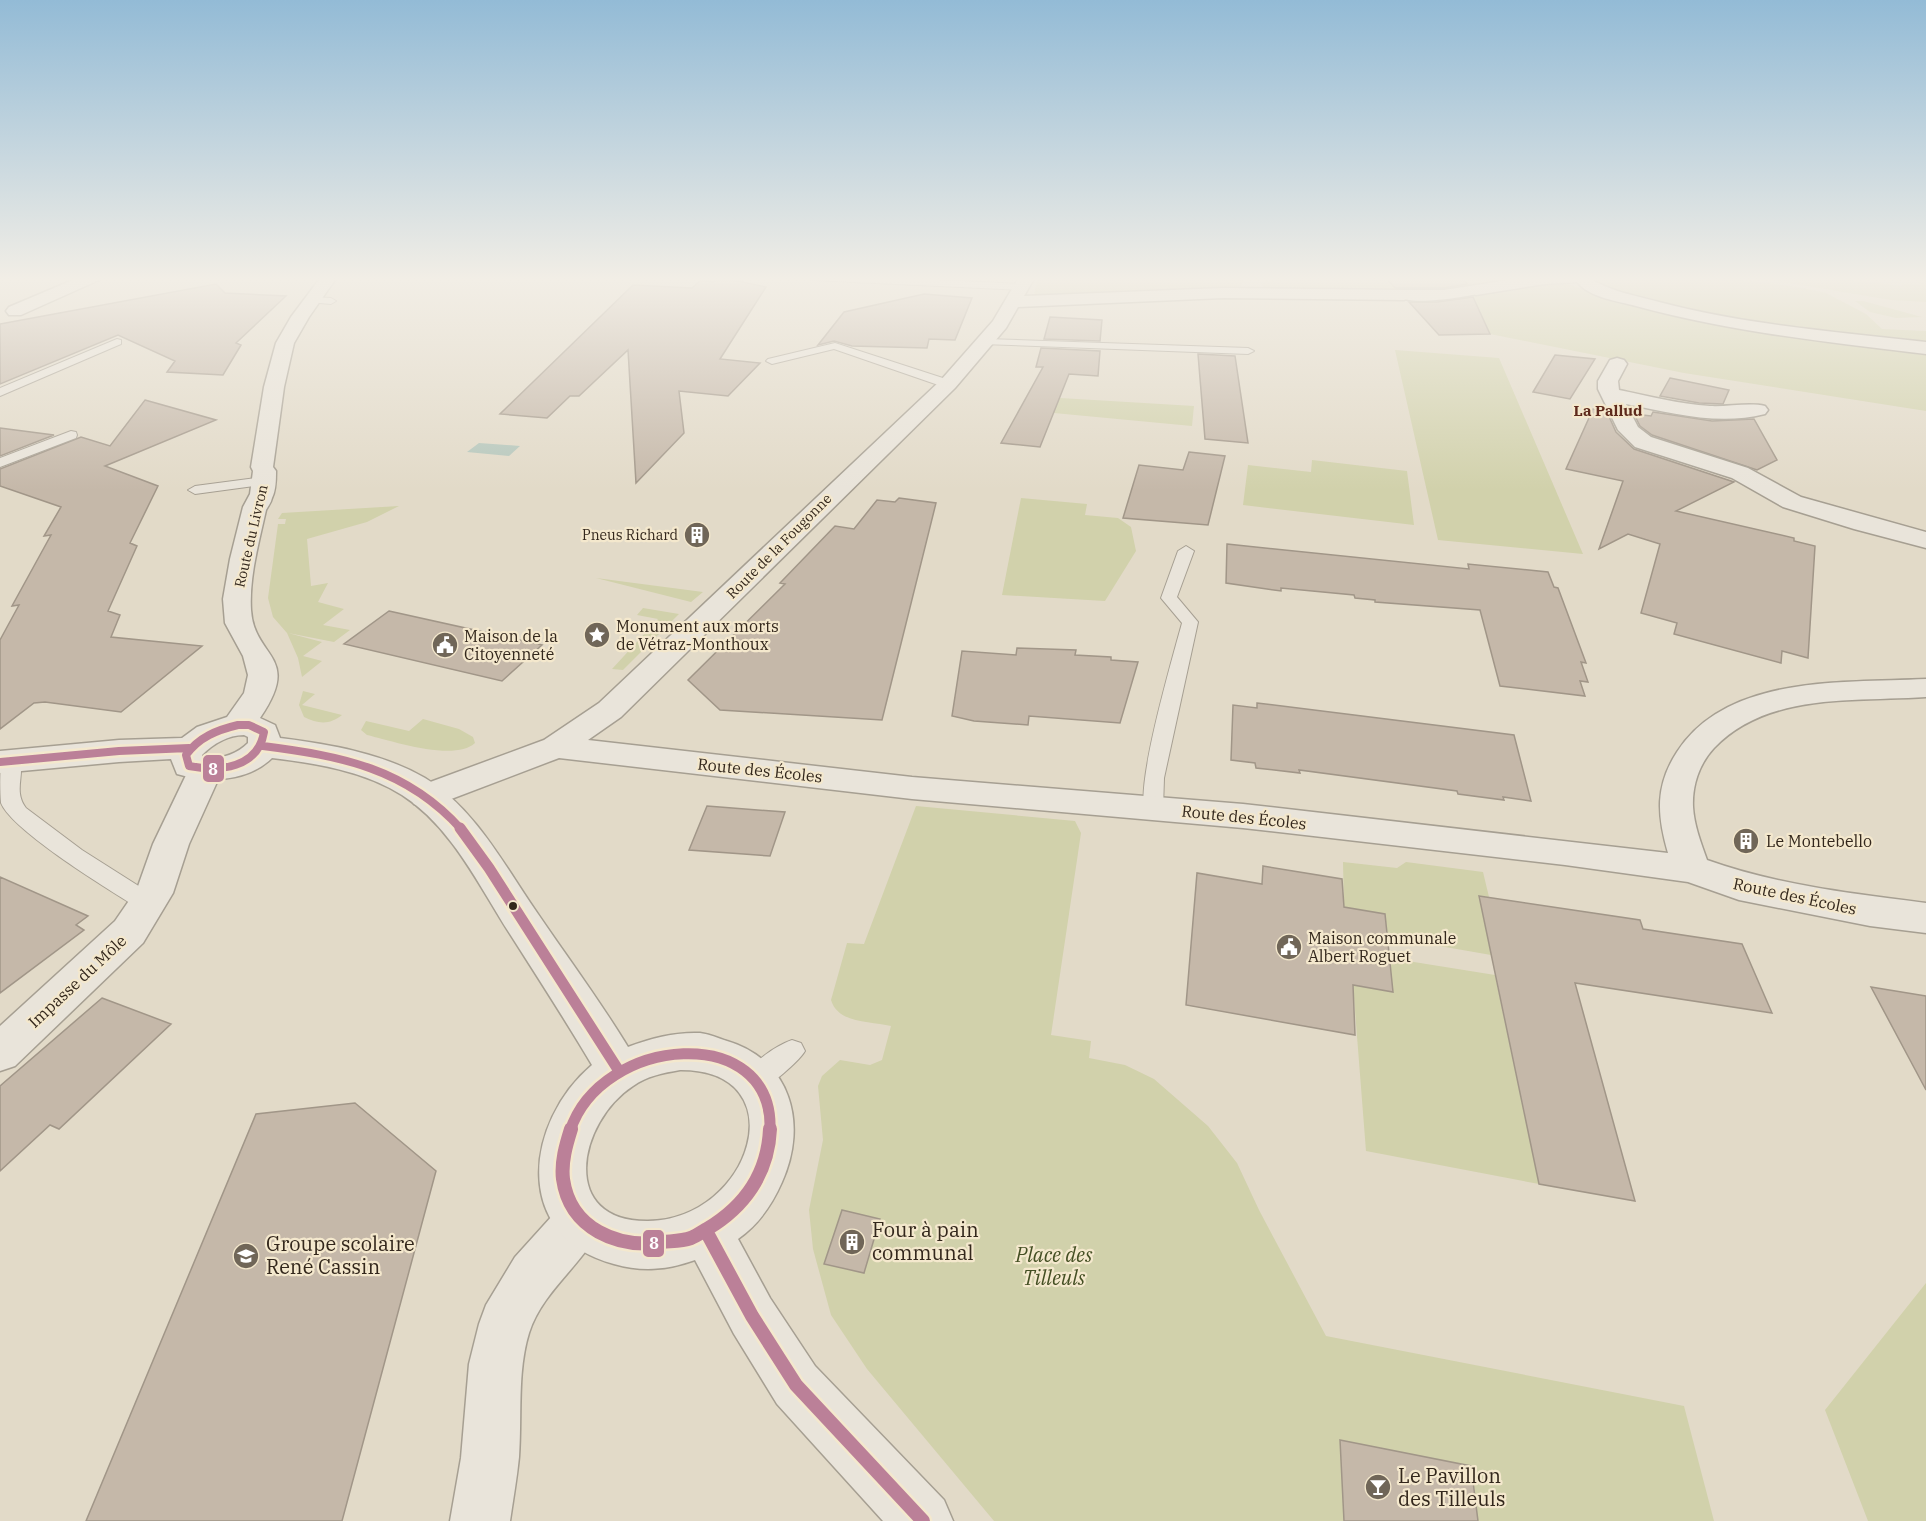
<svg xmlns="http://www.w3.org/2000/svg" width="1926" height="1521" font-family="'IBM Plex Serif',serif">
  <rect width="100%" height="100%" fill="#e2dac8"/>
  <path fill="#d1d1ab" d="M1039,277H1072L1074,280L1121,279V277H1245L1241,286L1224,291L1039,296L1034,293Z
    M1272,277H1543L1461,290L1263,291L1262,281H1273Z
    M1632,277H1719L1798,287L1826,293L1866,314L1882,329L1926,331V345C1817,332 1703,324 1600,284L1597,280Z
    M1753,277H1824L1902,286V284L1922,285L1913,277H1926V302L1891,300Z
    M1547,281L1553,284L1565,283L1603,296L1709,323L1926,353V411L1684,373L1490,334L1472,295Z
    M1855,301H1863L1922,317L1896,318L1870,312Z
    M1395,350L1499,358L1583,554L1438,540Z
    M1027,396L1194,406L1192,426L1022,410Z
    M1312,460L1407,471L1414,525L1243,505L1248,465L1311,472Z
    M1021,498L1087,504L1085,515L1118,518L1131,527L1136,551L1105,601L1002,595Z
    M399,506L367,522L307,539L311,586L328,583L318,602L344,609L323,625L350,630L334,642L288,633L322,642L303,656L322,661L302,677L298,658L287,633L273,617L268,598L278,524H285L286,519H278L282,513Z
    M596,578L703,592L691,602Z
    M643,608L679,614L623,670L612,669L658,619L637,615Z
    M303,691L315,694L302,705L342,715C330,725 318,724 304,717L299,705Z
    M423,719L459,729L473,737L475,743C455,762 392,741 367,735L361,730L366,721L409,731Z
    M916,806L1075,821L1081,833L1051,1035L1091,1041L1089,1058L1125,1065L1154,1079L1208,1126L1237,1163L1259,1210L1326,1336L1684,1406L1714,1521H994L867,1369L831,1315L813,1249L809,1210L823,1140L818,1086L822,1076L840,1060L870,1065L882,1060L891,1026C871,1021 838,1024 831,1000L847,943L864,944Z
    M1343,862L1397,868L1406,862L1483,872L1489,897L1479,896L1491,955L1388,937L1385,914L1344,907Z
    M1389,958L1495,975L1539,1184L1366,1151L1353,985L1384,990L1392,985Z
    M1926,1283V1521H1868L1825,1410Z"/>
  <path fill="#b4c6bb" d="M479,443L520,446L509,456L467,452Z"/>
  <path fill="#c5b8a9" stroke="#a19688" stroke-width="1.5" d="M1385,277H1463L1467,284L1444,288H1395Z
    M723,278L766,287L720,359L760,363L728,396L679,391L684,433L636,483L628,350L579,396H570L547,418L500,414L633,285L692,288L701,280L712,282Z
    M216,284L225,293L286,296L236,343L241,345L223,375L167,372L175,361L118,335L0,384V324Z
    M924,294L972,298L955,340L929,339L927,348L852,346L834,341L818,345L844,312Z
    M1473,297L1490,334L1439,335L1409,302H1437Z
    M1050,317L1102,320L1100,341L1044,339Z
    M1041,348L1100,351L1098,376L1069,374L1040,447L1001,443L1043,367H1036Z
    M1198,354L1235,356L1248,443L1205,439Z
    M1555,355L1595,359L1570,399L1533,392Z
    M1670,378L1729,390L1723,404L1699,403L1660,396Z
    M145,400L216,420L105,466L158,486L130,543L137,546L108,611L120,615L111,637L202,646L121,712L45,702L34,703L0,729V640L19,605L12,606L51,535L44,536L61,507L0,486V469L81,437L110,446Z
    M1593,409L1606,410L1616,432L1634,449L1734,482L1676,511L1794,538V541L1815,546L1808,658L1782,651L1781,663L1674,634L1677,623L1641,613L1660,544L1628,534L1599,549L1623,481L1566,469Z
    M1653,412L1712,421L1754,419L1777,460L1757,470L1652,435L1640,426L1634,414L1651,416Z
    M0,428L54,435L0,456Z
    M1189,452L1225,456L1208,525L1123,518L1139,465L1183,470Z
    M899,498L936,503L882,720L720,710L688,680L785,584L780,583L835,526L854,529L877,500L895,502Z
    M1227,544L1469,569L1468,564L1548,572L1554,587L1558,588L1586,663L1581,662L1588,682L1580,681L1585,696L1500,686L1480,610L1375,602V600L1355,598L1354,595L1281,588V591L1226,583Z
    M389,611L542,645L502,681L344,644Z
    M1017,648L1076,650L1075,655L1111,657V660L1138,662L1120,723L1029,716L1028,725L974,721L952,716L962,651L1016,655Z
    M1257,703L1514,735L1531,801L1503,797L1504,800L1458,794L1457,791L1299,770L1300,773L1256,768L1255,763L1231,760L1233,705L1257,708Z
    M707,806L785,812L770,856L689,850Z
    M1263,866L1342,879L1344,907L1385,914L1393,992L1353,985L1355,1035L1186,1005L1197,873L1262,884Z
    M0,877L88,916L76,925L84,930L0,993Z
    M1479,896L1640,920L1643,929L1742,944L1772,1013L1575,983L1635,1201L1539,1184Z
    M1871,987L1926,996V1090Z
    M102,998L171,1024L59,1129L50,1125L0,1171V1086Z
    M355,1103L436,1171L342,1521H86L256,1114Z
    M842,1210L880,1219L864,1273L824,1264Z
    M1340,1440L1471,1466L1478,1521H1344Z"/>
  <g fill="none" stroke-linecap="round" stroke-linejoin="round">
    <g stroke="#a69f92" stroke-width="2">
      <path id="service" d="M806,277H869L1023,284L1028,287L1023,290L811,280Z
        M312,297L331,298L336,301L331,304L308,302V298Z
        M117,339L121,340V344L0,396V388Z
        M986,339L1248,348L1254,351L1248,354L982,344V340Z
        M835,343L952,381L954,384L952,387H944L834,349L772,364L766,361L768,359Z
        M71,431L76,432L77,435L76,438L0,467V458Z
        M264,477L271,481L269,484L195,494L188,490L195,486Z
        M1186,546L1194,551L1177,597L1198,622L1164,778L1163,808L1160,813L1153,815L1146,813C1133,792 1174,653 1182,623L1161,598L1178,551Z
        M11,756L18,757C27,772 12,790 26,808L82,850L156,897L159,903L156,909L148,911L140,909C111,891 12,831 1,803C0,792 0,774 1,762L4,757Z
        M792,1040L801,1043L805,1051C800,1060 767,1090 756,1090C753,1090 750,1088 747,1087L743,1079C751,1063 775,1046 792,1040Z"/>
    </g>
    <g stroke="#a69f92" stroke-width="3">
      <path id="pedestrian" d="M1476,285L1481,287L1484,290L1481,293C1466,297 1407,307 1396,295L1404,290H1444Z"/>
    </g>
    <g stroke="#a69f92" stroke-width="3">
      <path id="minor" d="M80,277H101L99,280L21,315H9L6,311L9,307Z
        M1019,277H1035L1024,296L1223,288L1404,290L1412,295L1404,300L1223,298L1018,307L1006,328L955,388L621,717L588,740L912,777L1243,804L1668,853C1657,815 1655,786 1677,752C1727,674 1845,683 1926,679V697C1855,702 1767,692 1714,748C1699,764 1692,786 1693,807C1694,825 1701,843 1707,860C1777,885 1853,894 1926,903V933L1870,926L1739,900L1688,882L1565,865L1243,828L912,799L559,758L438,804L426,808L414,804L409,796L414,788L544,740L599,703L941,380L993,321Z
        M1528,277H1597L1594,281C1614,292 1637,296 1659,302C1746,325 1837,332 1926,342V354C1828,342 1731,332 1636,306C1618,301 1590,298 1577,282L1545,284L1476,295L1468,290L1476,285Z
        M1617,358L1624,360L1627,364L1618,381L1619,390C1649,396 1679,404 1710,406C1727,407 1750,402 1765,406L1768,410L1765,414C1718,426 1672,413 1626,404L1638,427L1651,437L1748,468L1801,497L1926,532V548L1854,529L1783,507L1732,478L1635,447L1618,430L1598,389V381L1610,360Z
        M205,760L217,763L222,771L189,844L173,893L143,943L15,1066L0,1071V1026L115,921L137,889L153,844L188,771L193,763Z
        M579,1198L596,1205L603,1222C586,1263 543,1289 529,1333C517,1372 522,1416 519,1457C517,1478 513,1500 510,1521H450L461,1458L469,1364L479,1324L486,1305L515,1257L562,1205Z"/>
    </g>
    <g stroke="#a69f92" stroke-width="3">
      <path id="tertiary" d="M321,277H337L309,317L294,343L284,387L273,467L276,471C276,480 276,490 272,498C271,503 268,506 266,510C259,542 249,577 251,610C254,659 303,655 260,718L275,725L280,738C328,744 382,753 425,778C476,809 505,867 538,914C568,958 600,1001 628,1047C651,1038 675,1032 700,1033C709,1034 718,1038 727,1041C791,1060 808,1124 782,1182C772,1205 759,1224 738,1239L770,1298L815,1366L944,1500L953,1521H883L777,1404L734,1334L695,1260C667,1270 642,1272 614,1264C512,1237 524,1123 592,1065C566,1021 538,978 510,934C479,886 452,827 402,795C364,771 315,763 272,758C247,782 208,783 177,774L171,759L119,762L0,773V751L119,740L182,738L197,727L227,717L244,693L248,675L243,656L225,623L223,599L230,559L243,507L250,494L253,471L251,467L264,387L276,343L291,317ZM244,735L248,737V743C236,755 221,759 203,758L202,755C213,744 228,735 244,735ZM680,1070C798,1069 752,1220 648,1221C558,1222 578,1122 633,1086C647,1076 663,1073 680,1070Z"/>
    </g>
    <use href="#service" fill="#e9e4da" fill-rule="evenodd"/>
    <use href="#pedestrian" fill="#e9e4da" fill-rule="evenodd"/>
    <use href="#minor" fill="#e9e4da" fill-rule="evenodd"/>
    <use href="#tertiary" fill="#e9e4da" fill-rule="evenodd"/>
    <g stroke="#f4e8cd" stroke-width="13">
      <path id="bus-1-far2" d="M238,725H249L264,732C258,768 220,772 189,766L186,755C199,737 217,730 238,725Z
        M263,746C341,756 406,768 461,829
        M0,762L119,751L189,748"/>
    </g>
    <g stroke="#f4e8cd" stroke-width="16">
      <path id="bus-1-far1" d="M460,828L489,868L619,1071
        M570,1131C601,1035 775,1021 770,1131"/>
    </g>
    <g stroke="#f4e8cd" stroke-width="19">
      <path id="bus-1" d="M571,1129C566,1145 561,1162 563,1179C570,1229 618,1249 663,1242C672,1241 682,1241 691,1238C696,1236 702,1232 707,1229C744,1207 768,1174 770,1129
        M706,1231L752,1316L796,1385L923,1521"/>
    </g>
    <use href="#bus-1-far2" stroke="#bb8098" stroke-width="8"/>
    <use href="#bus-1-far1" stroke="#bb8098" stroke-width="11"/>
    <use href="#bus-1" stroke="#bb8098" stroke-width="14"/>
  </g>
  <linearGradient id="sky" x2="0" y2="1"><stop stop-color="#93bbd6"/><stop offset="0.57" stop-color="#f2eee6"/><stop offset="1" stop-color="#f2eee6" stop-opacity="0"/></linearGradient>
  <rect width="1926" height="490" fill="url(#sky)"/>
  <defs>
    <g id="building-disc" transform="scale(1.35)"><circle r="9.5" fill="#706658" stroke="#f4e8cd"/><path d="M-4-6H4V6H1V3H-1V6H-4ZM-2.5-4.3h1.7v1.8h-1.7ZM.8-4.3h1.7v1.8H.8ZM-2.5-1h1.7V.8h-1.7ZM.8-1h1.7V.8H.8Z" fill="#fff"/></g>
    <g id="sight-disc" transform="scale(1.35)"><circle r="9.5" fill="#706658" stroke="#f4e8cd"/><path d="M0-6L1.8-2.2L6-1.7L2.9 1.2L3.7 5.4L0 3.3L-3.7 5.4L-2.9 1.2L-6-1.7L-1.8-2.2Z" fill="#fff"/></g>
    <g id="civic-disc" transform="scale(1.35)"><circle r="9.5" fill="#706658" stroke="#f4e8cd"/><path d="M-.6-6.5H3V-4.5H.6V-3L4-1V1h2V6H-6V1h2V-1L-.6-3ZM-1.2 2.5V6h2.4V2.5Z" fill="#fff"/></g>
    <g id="school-disc" transform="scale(1.35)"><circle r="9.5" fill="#706658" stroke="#f4e8cd"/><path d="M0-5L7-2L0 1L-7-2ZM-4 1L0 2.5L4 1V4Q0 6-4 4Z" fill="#fff"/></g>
    <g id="bar-disc" transform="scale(1.35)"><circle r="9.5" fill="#706658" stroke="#f4e8cd"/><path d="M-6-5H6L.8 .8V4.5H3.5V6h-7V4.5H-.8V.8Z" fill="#fff"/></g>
  </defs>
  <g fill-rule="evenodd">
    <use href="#building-disc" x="697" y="535"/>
    <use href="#sight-disc" x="597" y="635"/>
    <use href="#civic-disc" x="445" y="645"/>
    <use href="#building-disc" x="1746" y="841"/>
    <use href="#civic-disc" x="1289" y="947"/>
    <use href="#building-disc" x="852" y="1242"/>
    <use href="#school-disc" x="246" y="1256"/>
    <use href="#bar-disc" x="1378" y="1487"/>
  </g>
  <circle fill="#33271c" stroke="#f4e8cd" stroke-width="2" cx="513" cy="906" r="5"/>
  <g text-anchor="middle" stroke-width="4.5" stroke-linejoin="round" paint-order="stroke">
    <g font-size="14" fill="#33271c" stroke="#f4e8cd" text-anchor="end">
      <text x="678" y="540">Pneus Richard</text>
    </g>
    <g font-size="14" fill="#33271c" stroke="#f4e8cd">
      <text transform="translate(251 536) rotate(-77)" y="5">Route du Livron</text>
      <text transform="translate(779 546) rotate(-45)" y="5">Route de la Fougonne</text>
    </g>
    <g font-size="15" font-weight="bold" fill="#5e2a1c" stroke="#f4e8cd">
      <text x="1608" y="416">La Pallud</text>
    </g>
    <g font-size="16" fill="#33271c" stroke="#f4e8cd" text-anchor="start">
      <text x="616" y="632">Monument aux morts<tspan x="616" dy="18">de Vétraz-Monthoux</tspan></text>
      <text x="464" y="642">Maison de la<tspan x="464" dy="18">Citoyenneté</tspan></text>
      <text x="1766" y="847">Le Montebello</text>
      <text x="1308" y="944">Maison communale<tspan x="1308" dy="18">Albert Roguet</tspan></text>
    </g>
    <g font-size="16" fill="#33271c" stroke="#f4e8cd">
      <text transform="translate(760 770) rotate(6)" y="6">Route des Écoles</text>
      <text transform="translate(1244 817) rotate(6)" y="6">Route des Écoles</text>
      <text transform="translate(1795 896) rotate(12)" y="6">Route des Écoles</text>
      <text transform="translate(77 981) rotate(-43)" y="6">Impasse du Môle</text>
    </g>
    <g font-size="20" fill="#33271c" stroke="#f4e8cd" text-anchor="start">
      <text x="872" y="1237">Four à pain<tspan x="872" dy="23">communal</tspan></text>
      <text x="266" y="1251">Groupe scolaire<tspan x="266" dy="23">René Cassin</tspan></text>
      <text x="1398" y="1483">Le Pavillon<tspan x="1398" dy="23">des Tilleuls</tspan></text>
    </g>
    <g font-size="20" font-style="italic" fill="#444f23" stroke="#f4e8cd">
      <text x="1054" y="1262">Place des<tspan x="1054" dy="23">Tilleuls</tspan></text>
    </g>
  </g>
  <g stroke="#f4e8cd" stroke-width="2">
    <rect x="202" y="754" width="23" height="29" rx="6" fill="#bb8098"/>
    <rect x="642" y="1229" width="23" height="29" rx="6" fill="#bb8098"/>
  </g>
  <g font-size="16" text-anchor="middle" font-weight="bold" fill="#fff">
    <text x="213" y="775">8</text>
    <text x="654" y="1249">8</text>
  </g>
</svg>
